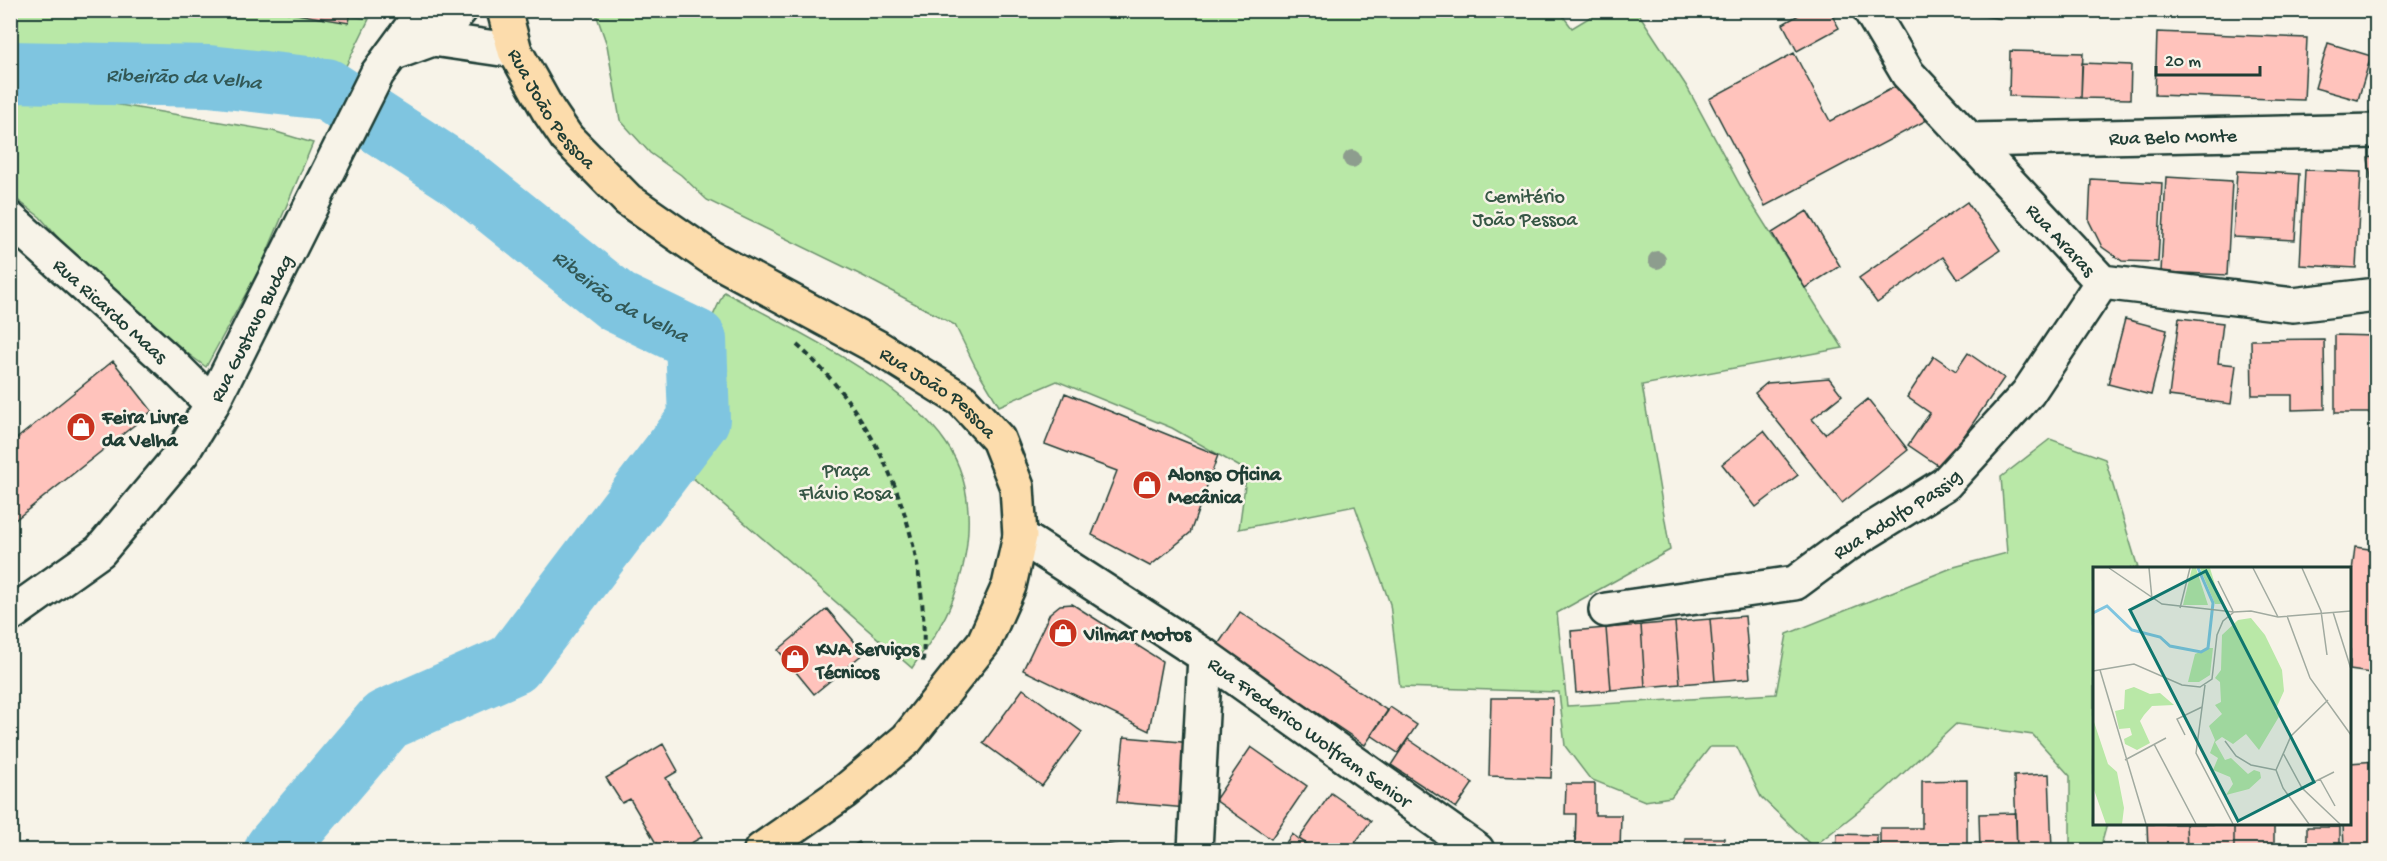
<svg xmlns="http://www.w3.org/2000/svg" width="2387" height="861" font-family="'Gochi Hand',sans-serif">
  <rect width="100%" height="100%" fill="#f7f3e8"/>
  <filter id="ink" filterUnits="userSpaceOnUse"><feTurbulence type="fractalNoise" baseFrequency=".0167" numOctaves="2"/><feDisplacementMap in="SourceGraphic" scale="12" xChannelSelector="R" yChannelSelector="G"/><feConvolveMatrix kernelMatrix="1 2 1 2 8 2 1 2 1" color-interpolation-filters="sRGB"/></filter>
  <g filter="url(#ink)">
    <path fill="#b9e8a7" stroke="#6c926e" stroke-width="1.5" d="M311,10L369,19L340,78L160,58L11,52L10,11Z
      M1559,11L1572,28L1600,11H1637L1687,87L1740,185L1843,348L1642,385L1670,550L1557,613L1567,706L1776,694L1787,634L1954,567L2007,553L2001,477L2050,439L2105,459L2138,568H2094V824H2107L2100,849L2073,850L2070,843V776L2033,735L1956,724L1883,792L1813,847L1761,797L1737,747H1710L1671,797L1645,801L1590,779L1565,746L1559,692L1400,687L1390,604L1355,506L1239,529L1247,471L1172,428L1057,381L999,406L975,366L955,325L863,276L707,200L681,175L650,153L620,120L607,45L595,11Z
      M10,98L25,101L114,104L273,131L313,143L262,264L206,367L137,316L89,273L40,217L11,195Z
      M724,292C789,327 905,382 946,443C982,494 970,575 940,626C932,641 921,654 912,668L693,478C714,421 735,393 705,333Z"/>
    <g fill="none" stroke-linecap="round" stroke-linejoin="round">
      <path stroke="#7fc5e0" stroke-width="62" id="s1" d="M10,72L209,76L326,89L460,176L617,302L696,340L699,419L513,664L386,720L275,850"/>
    </g>
    <path fill="#ffc3bc" stroke="#1f3d34" stroke-width="1.5" d="M273,10H351L349,23Z
      M1807,10H1829L1839,28L1797,51L1783,24Z
      M1941,10H2004L2003,19Z
      M2157,32L2307,38L2304,100L2155,95Z
      M2328,43L2371,56L2358,100L2315,88Z
      M2010,51L2083,53L2081,98L2009,96Z
      M1794,53L1830,121L1906,81L1927,120L1765,206L1709,99Z
      M2082,63L2131,65L2130,99L2081,98Z
      M2376,156V214L2368,158Z
      M2305,170L2361,172L2356,268L2300,265Z
      M2237,171L2299,174L2295,240L2233,237Z
      M2166,177L2232,181L2227,275L2161,272Z
      M2091,179L2162,183L2158,262L2122,261L2102,247L2089,221Z
      M1967,202L2000,250L1958,279L1943,257L1877,303L1859,278Z
      M1807,211L1840,266L1805,288L1772,233Z
      M2179,318L2223,323L2218,363L2236,365L2231,404L2169,396Z
      M2125,319L2167,330L2151,395L2108,384Z
      M2335,335L2376,336V413H2335Z
      M2324,339L2325,409L2292,410V395H2252L2251,340Z
      M1968,353L2004,378L1942,468L1908,445L1930,413L1907,397L1934,356L1956,371Z
      M113,361L152,411L10,524V444Z
      M1829,378L1842,395L1812,419L1825,434L1868,399L1908,450L1842,503L1755,393L1767,383Z
      M1065,393L1218,455L1190,533L1150,566L1092,535L1117,471L1045,444Z
      M1764,431L1798,475L1756,507L1722,464Z
      M2355,547L2376,550V649L2374,648L2370,673L2350,670V587Z
      M1072,604L1162,661L1149,731L1023,670L1050,613L1060,605Z
      M827,609L864,653L814,694L778,650Z
      M1240,612L1388,711L1365,745L1217,646Z
      M1745,616L1750,678L1715,681L1710,619Z
      M1710,619L1715,681L1680,684L1675,622Z
      M1675,622L1680,684L1645,687L1641,625Z
      M1641,625L1645,687L1611,690L1606,628Z
      M1606,628L1611,690L1576,693L1571,631Z
      M1023,689L1082,732L1042,786L983,743Z
      M1491,698H1553L1551,778L1489,776Z
      M1390,707L1417,725L1398,753L1371,735Z
      M1124,737L1193,743L1187,808L1117,802Z
      M1408,739L1473,783L1456,808L1391,765Z
      M663,744L678,771L666,778L702,837L679,850H660L630,799L622,803L606,778Z
      M1251,747L1307,786L1271,839L1215,800Z
      M2376,761V850H2344L2343,824H2350V763Z
      M2049,774L2052,850H2017L2014,776Z
      M1967,780V850H1880V828H1922V781Z
      M1566,784H1595V815H1621L1620,850H1575L1576,814H1565Z
      M1331,793L1371,821L1350,850H1316L1299,839Z
      M2016,813L2017,850H1980L1979,814Z
      M2147,824H2186L2187,850H2148Z
      M2186,824H2234V850H2187Z
      M2234,824H2274V850H2234Z
      M2307,827H2340V850H2307Z
      M1292,834L1299,839L1316,850H1281Z
      M1837,834L1877,835V850H1836Z
      M1685,838H1724V850H1685Z
      M859,842L864,850H846Z
      M1103,844L1141,850H1101Z"/>
    <g fill="none" stroke-linecap="round" stroke-linejoin="round">
      <g stroke="#1f3d34" stroke-width="38">
        <g id="minor">
          <path id="s2" d="M1870,10L1908,74L2102,282L2293,305L2376,295"/>
          <path d="M433,39L460,10"/>
          <path d="M392,54L433,39L515,51"/>
          <path id="s3" d="M1971,140L2376,131"/>
          <path id="s4" d="M10,219L175,367L212,404"/>
          <path id="s5" d="M1020,536L1205,656L1477,850"/>
          <path id="s6" d="M1606,610L1795,583L1845,546L1945,484L2028,393L2102,282"/>
          <path id="s7" d="M10,615L100,551L182,453L212,404L377,74L424,10"/>
          <path d="M1195,850L1205,656"/>
        </g>
      </g>
      <g stroke="#1f3d34" stroke-width="38">
        <g id="major">
          <path id="s8" d="M504,10L515,51L548,110L567,138L628,200L710,257L877,347L962,400L998,439L1017,487L1020,536L1009,586L984,642L907,739L844,792L761,850"/>
        </g>
      </g>
      <path stroke="#1f3d34" stroke-width="4" stroke-dasharray="6 4.5" stroke-linecap="butt" d="M797,345C886,423 930,546 923,662"/>
      <use href="#minor" stroke="#f7f3e8" stroke-width="33"/>
      <use href="#major" stroke="#fcdcac" stroke-width="33"/>
    </g>
    <g fill="#8d9d8e">
      <circle cx="1352" cy="159" r="9"/>
      <circle cx="1657" cy="260" r="9"/>
    </g>
  </g>
  <defs>
    <g id="shop-disc" transform="scale(1.5)"><circle r="9.5" fill="#c8321e" stroke="#f7f3e8"/><path d="M-5-2.5h2.3a2.7 3.5 0 0 1 5.4 0H5L5.5 6h-11ZM-1.5-2.5h3a1.5 2.3 0 0 0-3 0Z" fill="#fff"/></g>
  </defs>
  <g fill-rule="evenodd">
    <use href="#shop-disc" x="81" y="427"/>
    <use href="#shop-disc" x="1147" y="485"/>
    <use href="#shop-disc" x="1063" y="633"/>
    <use href="#shop-disc" x="795" y="659"/>
  </g>
  <g text-anchor="middle" stroke-width="5" stroke-linejoin="round" paint-order="stroke">
    <g font-size="20" fill="#1f3d34" stroke="#f7f3e8">
      <text dy="7" stroke="none"><textPath href="#s8" startOffset="111">Rua João Pessoa</textPath></text>
      <text dy="7" stroke="none"><textPath href="#s3" startOffset="202">Rua Belo Monte</textPath></text>
      <text dy="7" stroke="none"><textPath href="#s2" startOffset="300">Rua Araras</textPath></text>
      <text dy="7" stroke="none"><textPath href="#s4" startOffset="136">Rua Ricardo Maas</textPath></text>
      <text dy="7" stroke="none"><textPath href="#s7" startOffset="381">Rua Gustavo Budag</textPath></text>
      <text dy="7" stroke="none"><textPath href="#s8" startOffset="597">Rua João Pessoa</textPath></text>
      <text dy="7" stroke="none"><textPath href="#s6" startOffset="314">Rua Adolfo Passig</textPath></text>
      <text dy="7" stroke="none"><textPath href="#s5" startOffset="350">Rua Frederico Wolfram Senior</textPath></text>
    </g>
    <g font-size="20" fill="#365745" stroke="#f7f3e8">
      <text x="1525" y="202">Cemitério<tspan x="1525" dy="23">João Pessoa</tspan></text>
      <text x="846" y="476">Praça<tspan x="846" dy="23">Flávio Rosa</tspan></text>
    </g>
    <g font-size="20" font-weight="bold" fill="#1f3d34" stroke="#f7f3e8" text-anchor="start">
      <text x="102" y="423">Feira Livre<tspan x="102" dy="23">da Velha</tspan></text>
      <text x="1168" y="480">Alonso Oficina<tspan x="1168" dy="23">Mecânica</tspan></text>
      <text x="1084" y="640">Vilmar Motos</text>
      <text x="816" y="655">KVA Serviços<tspan x="816" dy="23">Técnicos</tspan></text>
    </g>
    <g font-size="21" font-style="italic" fill="#325856" stroke="#f7f3e8">
      <text dy="7" stroke="none"><textPath href="#s1" startOffset="174">Ribeirão da Velha</textPath></text>
      <text dy="7" stroke="none"><textPath href="#s1" startOffset="678">Ribeirão da Velha</textPath></text>
    </g>
  </g>
  <g transform="translate(2093 567)">
    <rect width="258" height="258" fill="#f7f3e8"/>
    <path d="M99,1H103L115,38H90ZM107,1H117L128,37H122ZM158,51L172,68L189,103L191,124L182,144L187,148L166,183L153,167L140,177L129,170L122,175L132,193L138,191L155,207L161,203L167,205L168,211L156,222L133,228L140,217L137,210L120,203L125,191L117,186L122,173L116,159L129,147L122,138L128,135L127,115L122,111L128,103L129,68L145,53ZM116,81H120L117,108L106,115H95L102,87ZM41,120L57,127L67,126L81,138L59,139L51,148L47,154L57,176L44,183L32,177L31,172L39,168L37,161L26,162L22,144L31,142L32,123ZM0,152L15,197L24,205L31,241L29,257H13L0,220Z" fill="#b9e8a7"/>
    <path fill="none" stroke="#7fc5e0" stroke-width="3" d="M0,46L14,39L39,63L67,70L77,79L108,85L115,81L120,36L105,1"/>
    <path fill="none" stroke="#a1aaa0" stroke-width="1.5" d="M16,1L69,37L141,45M56,1L59,32M160,1L185,50M209,1L228,44L234,88M125,14L140,44M87,41L97,1M240,45L258,102M194,49L217,111L258,168M7,103L53,257M0,104L41,97L89,118L107,120L119,112L124,68L130,54L141,45L158,44L185,50L258,44M112,118L103,186L140,257M92,168L84,152L109,140M132,174L143,189L158,198L183,203M61,177L103,257M190,186L209,221L247,257M32,193L73,171M227,212L242,239M209,221L241,205M216,257L190,221L183,203L198,169L235,133"/>
    <path fill="#0f766e" fill-opacity="0.15" stroke="#0f766e" stroke-width="3" d="M113,4L221,215L145,254L37,43Z"/>
    <rect width="258" height="258" fill="none" stroke="#1f3d34" stroke-width="3"/>
  </g>
  <rect width="2387" height="861" fill="none" stroke="#f7f3e8" stroke-width="36"/>
  <rect x="18" y="18" width="2351" height="825" fill="none" stroke="#1f3d34" stroke-width="2" filter="url(#ink)"/>
  <path d="M2156 66v9h104v-9" fill="none" stroke="#1f3d34" stroke-width="3"/>
  <text x="2165" y="66" font-size="18" fill="#1f3d34" stroke="#f7f3e8" stroke-width="4.5" paint-order="stroke">20 m</text>
</svg>
